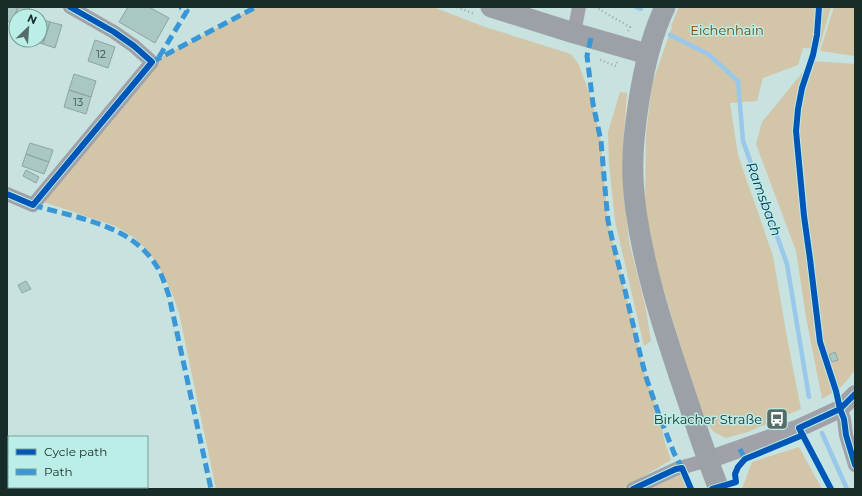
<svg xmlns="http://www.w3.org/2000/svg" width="862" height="496" font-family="Montserrat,sans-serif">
  <rect width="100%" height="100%" fill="#c7e2df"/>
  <path fill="#d3c5a8" d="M256,7H433L485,27L571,54L579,65L593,104L601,141L606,200L608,221L613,243L623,282L641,358L646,377L659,415L665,443L671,460L622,489H216L179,313L172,293L163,274L151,255L135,238L115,226L41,201L152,62Z
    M679,7H831L819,49L803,48L798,65L763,78L757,101L730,103L738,155L773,256L788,343L801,409L748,432L726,438L714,432L706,423L695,395L654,257L645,206L646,134L652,84L672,27L671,26Z
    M834,7H855V56L820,51Z
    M812,61L855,64V369C845,385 838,390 822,399L806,317L796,251L756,144L762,122Z
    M620,92L627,93L624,135L623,167L624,199L629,242L645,305L651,341L644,346L615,221L609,164L608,132Z
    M799,447L822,489H742L752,462Z
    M681,475L687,489H648Z"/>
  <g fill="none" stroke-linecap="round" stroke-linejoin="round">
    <path stroke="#99c8ea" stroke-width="4.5" d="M636,7L641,9
      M670,35L708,54L738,81L743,141L787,264L809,397
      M822,433L847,489"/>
  </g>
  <path fill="#a9c8c4" stroke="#8fa4a1" d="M7,7H18L12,23L7,21Z
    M18,7H30L27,16H16V24L12,23Z
    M128,7H149L169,18L155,43L119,22Z
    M40,19L50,22L43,44L30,40H40Z
    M50,22L62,25L55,48L43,44Z
    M95,40L115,47L108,68L88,61Z
    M74,74L96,81L91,97L69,90Z
    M69,90L91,97L86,114L64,107Z
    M30,143L53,150L49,162L26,154Z
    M26,154L49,162L44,174L22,166Z
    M26,170L39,177L36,183L23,176Z
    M26,281L31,289L22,293L18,285Z
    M835,352L838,360L832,362L829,355Z"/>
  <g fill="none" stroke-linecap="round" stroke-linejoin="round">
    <path stroke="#a0a7ab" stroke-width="2.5" stroke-dasharray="1 3" stroke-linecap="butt" d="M457,7L475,14
      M595,7L630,27L628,31
      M600,60L616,66L617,62
      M736,482L735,474L739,466"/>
    <path stroke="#a1a1a9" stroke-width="14" d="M574,33L579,7
      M7,194L33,205L152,62L134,46L114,32L70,7
      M840,409L844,419L846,435L855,465
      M633,489L676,469L708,460"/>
    <path stroke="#a1a1a9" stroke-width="18" d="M708,460L799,428L840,409L855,394"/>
    <path stroke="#9ca1a7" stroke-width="21" d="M491,7L574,33L647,54
      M665,7C651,36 644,68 639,100C636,120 633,140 633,160C632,177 634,195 636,211C644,267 661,321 679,375C692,413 704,452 719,489"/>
    <path stroke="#3996d7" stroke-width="5" stroke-dasharray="10 5" stroke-linecap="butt" d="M591,38L587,56L593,104L601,141L606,200L608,221L613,243L623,282L641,358L646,377L659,415L674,453L683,470
      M159,57L187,11L180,7
      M152,62L256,7
      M33,205C79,219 133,224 159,270C163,278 166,287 169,296L211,489
      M740,449L745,459"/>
    <g stroke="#bbeee7" stroke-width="8">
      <path id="cycleway" d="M819,7L817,35L813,55L802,88L798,109L796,131L804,216L810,259L820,342L836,391L840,409L844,419L846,435L855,465
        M7,194L33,205L152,62L134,46L114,32L70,7
        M633,489L676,469L682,468L691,489
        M712,489L736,482L735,474L738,467L745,459L803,435
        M831,489L799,428L840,409L855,394"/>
    </g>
    <use href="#cycleway" stroke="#0057b8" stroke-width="6"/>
  </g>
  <defs>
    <g id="bus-square" transform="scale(1.15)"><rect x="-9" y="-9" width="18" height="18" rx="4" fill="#556c69" stroke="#bbeee7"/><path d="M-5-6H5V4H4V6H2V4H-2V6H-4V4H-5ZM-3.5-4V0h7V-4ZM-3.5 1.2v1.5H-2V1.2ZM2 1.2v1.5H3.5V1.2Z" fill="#fff"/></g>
  </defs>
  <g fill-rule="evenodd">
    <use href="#bus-square" x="777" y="419"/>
  </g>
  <g text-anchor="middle" stroke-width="3" stroke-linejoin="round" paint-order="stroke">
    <g font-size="11" fill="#3c5350">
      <text x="101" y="58">12</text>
      <text x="78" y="106">13</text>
    </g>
    <g font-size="13" fill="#774700" stroke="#bbeee7">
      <text x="727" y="35">Eichenhain</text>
    </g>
    <g font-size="13" fill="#182c2a" stroke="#bbeee7" text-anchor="end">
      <text x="762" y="424">Birkacher Straße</text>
    </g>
    <g font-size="14" font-style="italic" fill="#042f50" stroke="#bbeee7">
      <text transform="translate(764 199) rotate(70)" y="5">Ramsbach</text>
    </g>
  </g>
  <rect width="862" height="496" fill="none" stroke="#182c2a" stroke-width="16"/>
  <rect x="8" y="436" width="140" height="52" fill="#bbeee7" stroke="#7aa09b"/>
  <rect x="16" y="449" width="20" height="6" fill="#0057b8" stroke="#7aa09b"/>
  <text x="44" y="456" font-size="12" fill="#182c2a">Cycle path</text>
  <rect x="16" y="469" width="20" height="6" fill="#3996d7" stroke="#7aa09b"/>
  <text x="44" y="476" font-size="12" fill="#182c2a">Path</text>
  <g transform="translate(28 28) rotate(25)"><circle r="19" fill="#bbeee7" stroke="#7aa09b"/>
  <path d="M0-3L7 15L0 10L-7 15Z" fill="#556c69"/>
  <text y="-6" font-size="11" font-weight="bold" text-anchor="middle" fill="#182c2a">N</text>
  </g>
</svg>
